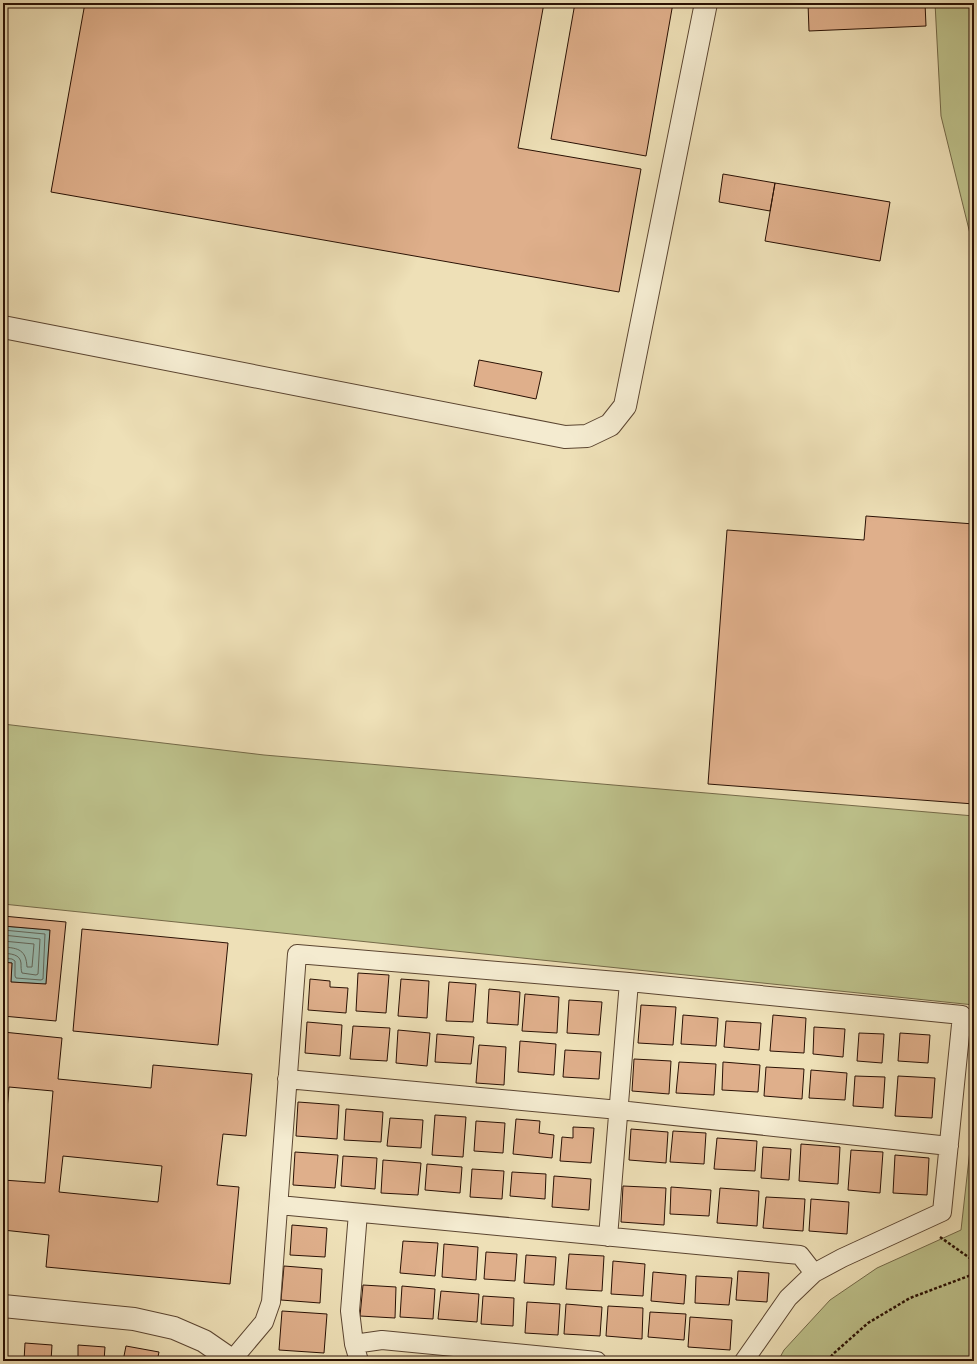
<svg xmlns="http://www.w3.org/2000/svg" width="977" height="1364" font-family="'IM FELL Great Primer',serif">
  <rect width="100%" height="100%" fill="#eee0b7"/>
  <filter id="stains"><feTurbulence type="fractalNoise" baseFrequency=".005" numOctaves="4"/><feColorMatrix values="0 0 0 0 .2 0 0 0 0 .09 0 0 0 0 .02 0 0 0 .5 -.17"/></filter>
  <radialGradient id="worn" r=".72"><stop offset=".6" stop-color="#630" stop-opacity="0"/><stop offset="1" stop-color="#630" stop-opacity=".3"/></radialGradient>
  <path fill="#bdc18b" stroke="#746948" d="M935,3H974V250L941,116Z
    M3,724L264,755L974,816V1005L3,904Z
    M974,1114V1361H778L784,1350L830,1300L877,1268L961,1230Z"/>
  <path fill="#99bdb2" stroke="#6d786c" d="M3,926L50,930L46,984L11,982L12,963L3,962Z"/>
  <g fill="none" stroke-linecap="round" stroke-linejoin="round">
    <path stroke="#62675b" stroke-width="1" d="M3,930L45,934L43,979L41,980L16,978L15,976V961L12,959L3,958
      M3,935L40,939L38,974L36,975L22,973C21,970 21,967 21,963C20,954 11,954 3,953
      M3,941L34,944L32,967H27C26,950 19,948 3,947"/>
  </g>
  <path fill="#dfaf8b" stroke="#2a1104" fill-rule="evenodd" d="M85,3H544L518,148L641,169L619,292L51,192Z
    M575,3H673L646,156L551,139Z
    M808,3H925L926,26L809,31Z
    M723,174L775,183L770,211L719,202Z
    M775,183L890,202L880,261L765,241Z
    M479,360L542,372L536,399L474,386Z
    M866,516L974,524V804L708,784L727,530L864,540Z
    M3,916L66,922L56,1021L3,1016V962L12,963L11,982L46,984L50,930L3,926Z
    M82,929L228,943L218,1045L73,1031Z
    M358,973L389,975L386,1013L356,1011Z
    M310,979L330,981V987L348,988L346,1013L308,1010Z
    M401,979L429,981L427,1018L398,1016Z
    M449,982L476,984L473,1022L446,1021Z
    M489,989L520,992L518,1025L487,1023Z
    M525,994L559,997L557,1033L522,1031Z
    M569,1000L602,1002L599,1035L567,1033Z
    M641,1005L676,1007L673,1045L638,1043Z
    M683,1015L718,1018L716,1046L681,1044Z
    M773,1015L806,1018L804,1053L770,1051Z
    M726,1021L761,1023L759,1050L724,1047Z
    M307,1022L342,1025L340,1056L305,1053Z
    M353,1026L390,1028L387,1061L350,1059Z
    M814,1027L845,1029L843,1057L813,1054Z
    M398,1030L430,1033L427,1066L396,1063Z
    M3,1032L62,1038L58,1079L151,1088L153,1065L252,1074L246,1136L223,1134L217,1185L239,1187L230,1284L46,1267L49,1235L3,1230V1180L45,1183L53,1091L9,1087L3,1155ZM63,1156L162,1166L158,1202L59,1192Z
    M859,1033L884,1034L882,1063L857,1061Z
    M900,1033L930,1035L928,1063L898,1061Z
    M437,1034L474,1037L471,1064L435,1062Z
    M520,1041L556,1044L554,1075L518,1072Z
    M479,1045L506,1047L504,1085L476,1083Z
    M565,1050L601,1052L599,1079L563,1077Z
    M634,1059L671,1061L669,1094L632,1091Z
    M679,1062L716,1064L714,1095L676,1093Z
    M723,1062L760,1065L758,1092L722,1090Z
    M766,1067L804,1069L802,1099L764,1096Z
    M811,1070L847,1073L845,1100L809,1098Z
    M855,1076L885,1077L883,1108L853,1106Z
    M898,1076L935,1078L932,1118L895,1116Z
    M298,1102L339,1105L337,1139L296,1136Z
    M346,1109L383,1112L381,1142L344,1140Z
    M435,1115L466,1117L463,1157L432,1155Z
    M390,1118L423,1120L421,1148L387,1146Z
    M516,1119L540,1121L539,1133L554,1135L552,1158L513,1154Z
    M476,1121L505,1123L503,1153L474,1151Z
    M573,1127L594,1128L591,1163L560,1161L562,1137L573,1138Z
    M631,1129L668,1132L666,1163L629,1160Z
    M673,1131L706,1133L704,1164L670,1162Z
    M717,1138L757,1141L755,1171L714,1169Z
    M801,1144L840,1147L838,1184L799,1181Z
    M763,1147L791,1149L789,1180L761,1178Z
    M851,1150L883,1152L880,1193L848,1190Z
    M295,1152L338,1155L335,1188L293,1185Z
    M895,1155L929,1158L927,1195L893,1193Z
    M343,1156L377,1158L375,1189L341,1186Z
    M383,1160L421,1163L418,1195L381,1193Z
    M427,1164L462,1167L460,1193L425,1190Z
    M472,1169L504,1171L502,1199L470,1197Z
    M512,1172L546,1174L545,1199L510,1196Z
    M554,1176L591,1179L589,1210L552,1207Z
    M623,1186L666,1188L664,1225L621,1222Z
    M671,1187L711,1190L709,1216L670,1214Z
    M720,1188L759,1191L757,1226L717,1223Z
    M766,1197L805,1199L803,1231L763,1228Z
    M811,1199L849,1202L847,1234L809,1231Z
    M292,1225L327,1228L325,1257L290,1255Z
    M403,1241L438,1243L435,1276L400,1273Z
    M444,1244L478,1247L476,1280L442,1277Z
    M486,1252L517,1254L515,1281L484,1279Z
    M569,1254L604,1256L602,1291L566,1289Z
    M526,1255L556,1257L554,1285L524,1283Z
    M613,1261L645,1264L643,1296L611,1294Z
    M284,1266L322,1269L320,1303L281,1300Z
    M738,1271L769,1273L767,1302L736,1300Z
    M653,1272L686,1275L684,1304L651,1301Z
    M696,1276L732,1278L729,1305L695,1303Z
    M363,1285L396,1287L395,1318L360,1316Z
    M402,1286L435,1289L433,1319L400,1317Z
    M441,1291L479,1294L477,1322L438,1319Z
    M483,1296L514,1298L513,1326L481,1324Z
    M527,1302L560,1304L558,1335L525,1333Z
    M566,1304L602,1307L600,1336L564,1334Z
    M608,1306L643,1308L642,1339L606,1336Z
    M282,1311L327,1314L324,1353L279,1350Z
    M650,1312L686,1314L684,1340L648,1337Z
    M690,1317L732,1320L730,1350L688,1347Z
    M3,1341H5V1361H3Z
    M25,1343L52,1345L51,1361H24Z
    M78,1345L105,1347L104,1361H78Z
    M126,1346L159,1352L157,1361H123Z"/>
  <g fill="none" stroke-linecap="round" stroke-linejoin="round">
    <g stroke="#5b4531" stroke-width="20">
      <path id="minor" d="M287,1079L619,1110L949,1146
        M279,1205L800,1255L814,1273
        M358,1213L350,1311L354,1344L359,1361
        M608,1237L629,982
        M354,1344L382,1340L597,1361
        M232,1360L264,1322L271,1302L297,954L629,982L962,1015L942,1212L842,1258L814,1273L788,1298L744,1361"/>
    </g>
    <g stroke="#5b4531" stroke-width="24">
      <path id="tertiary" d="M3,327L565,437L587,436L610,425L625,406L706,3
        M3,1306L134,1319L174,1328L204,1341L233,1361"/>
    </g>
    <path stroke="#2a1104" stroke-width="2.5" stroke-dasharray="3 2" stroke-linecap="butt" d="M940,1237L974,1261
      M828,1361L833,1354L868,1323L910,1298L974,1274"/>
    <use href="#minor" stroke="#f4ebd0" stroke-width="18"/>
    <use href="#tertiary" stroke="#f4ebd0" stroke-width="22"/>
  </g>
  <rect width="977" height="1364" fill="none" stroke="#eee0b7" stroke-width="16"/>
  <rect x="4" y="4" width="969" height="1356" fill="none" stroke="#2a1104" stroke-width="2"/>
  <rect x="8" y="8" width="961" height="1348" fill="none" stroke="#2a1104"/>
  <rect width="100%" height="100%" filter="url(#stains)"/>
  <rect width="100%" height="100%" fill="url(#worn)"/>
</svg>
